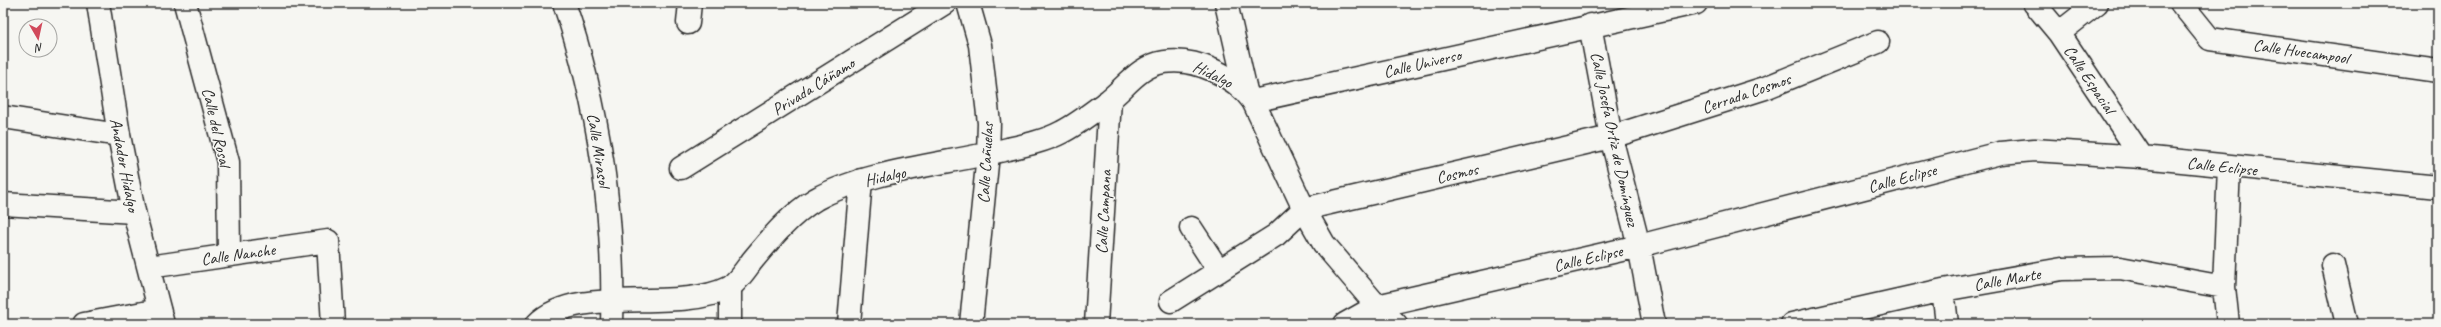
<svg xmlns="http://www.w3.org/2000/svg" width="2441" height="327" font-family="Caveat,sans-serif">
  <rect width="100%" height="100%" fill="#f6f6f2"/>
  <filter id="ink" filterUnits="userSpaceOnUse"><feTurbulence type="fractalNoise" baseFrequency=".025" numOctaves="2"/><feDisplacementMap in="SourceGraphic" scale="8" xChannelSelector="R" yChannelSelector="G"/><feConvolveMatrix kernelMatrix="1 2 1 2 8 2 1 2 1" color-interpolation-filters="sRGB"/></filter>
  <g filter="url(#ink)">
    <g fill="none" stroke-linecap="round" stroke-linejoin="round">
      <g stroke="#2b2b2b" stroke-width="25">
        <path id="street" d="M185,3L228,162L229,255
          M564,3C599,105 615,216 612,324
          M968,3L980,45L989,123L988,154L971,324
          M1226,3L1246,91
          M2034,3L2059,33L2142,157
          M2181,3L2210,39L2438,71
          M688,23L690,3
          M1590,25L1611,137L1639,246L1654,324
          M2059,33L2097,3
          M1253,101L1696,3
          M3,117L119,135
          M681,168L945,3
          M3,204L134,212
          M1191,228L1219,271
          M2333,265L2347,324
          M149,267L328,241L333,324
          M1943,290L1947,324
          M1171,301L1276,235L1304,209L1611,137L1765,88L1878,42
          M84,324L159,310
          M730,324V287
          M849,324L861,180
          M1096,324L1110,100
          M1345,324L1377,306L1639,246L2000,153L2034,150L2142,157L2438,187
          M1792,324L1943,290L2062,269L2120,268L2224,287
          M2228,324L2224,287L2229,166"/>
      </g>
      <g stroke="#2b2b2b" stroke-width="25">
        <path id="secondary" d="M98,3L119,135L134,212L163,324
          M537,324C578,283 675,314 728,288C737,283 746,269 752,261C771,238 791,214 816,199C868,170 949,164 1008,149C1026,145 1045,141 1062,132C1078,124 1094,111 1109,100C1127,86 1139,66 1164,62C1195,57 1235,76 1253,101L1304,209L1324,244L1377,306L1396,324"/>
      </g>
      <use href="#street" stroke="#f6f6f2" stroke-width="22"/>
      <use href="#secondary" stroke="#f6f6f2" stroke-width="22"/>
    </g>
  </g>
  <g text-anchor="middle" stroke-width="3" stroke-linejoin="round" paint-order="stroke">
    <g font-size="17" fill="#2b2b2b" stroke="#f6f6f2">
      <text transform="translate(2301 51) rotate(8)" y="6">Calle Huecampool</text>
      <text transform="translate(1422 63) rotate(-13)" y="6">Calle Universo</text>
      <text transform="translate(1213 74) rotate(26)" y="6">Hidalgo</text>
      <text transform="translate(2090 79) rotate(56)" y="6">Calle Espacial</text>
      <text transform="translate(813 86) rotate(-32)" y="6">Privada Cáñamo</text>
      <text transform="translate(1746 93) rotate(-19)" y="6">Cerrada Cosmos</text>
      <text transform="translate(217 127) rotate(77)" y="6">Calle del Rosal</text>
      <text transform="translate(1615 139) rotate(78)" y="6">Calle Josefa Ortiz de Domínguez</text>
      <text transform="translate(599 150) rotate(81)" y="6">Calle Mirasol</text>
      <text transform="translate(985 163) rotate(-87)" y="6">Calle Cañuelas</text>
      <text transform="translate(125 165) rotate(79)" y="6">Andador Hidalgo</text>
      <text transform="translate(2222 166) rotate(6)" y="6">Calle Eclipse</text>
      <text transform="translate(1457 173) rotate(-13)" y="6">Cosmos</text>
      <text transform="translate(885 176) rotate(-12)" y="6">Hidalgo</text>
      <text transform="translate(1902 178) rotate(-15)" y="6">Calle Eclipse</text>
      <text transform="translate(1103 212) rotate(-87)" y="6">Calle Campana</text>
      <text transform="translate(238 254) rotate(-8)" y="6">Calle Nanche</text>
      <text transform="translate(1588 258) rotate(-13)" y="6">Calle Eclipse</text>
      <text transform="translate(2007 279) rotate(-10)" y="6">Calle Marte</text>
    </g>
  </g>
  <rect width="2441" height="327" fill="none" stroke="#f6f6f2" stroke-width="16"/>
  <rect x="8" y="8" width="2425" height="311" fill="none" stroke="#2b2b2b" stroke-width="1.5" filter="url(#ink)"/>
  <g transform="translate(38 38) rotate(171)"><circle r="19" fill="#f6f6f2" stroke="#a5a5a2"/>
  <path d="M0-3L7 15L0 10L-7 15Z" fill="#d1495b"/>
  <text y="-6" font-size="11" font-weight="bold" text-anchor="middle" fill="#2b2b2b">N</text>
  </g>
</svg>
